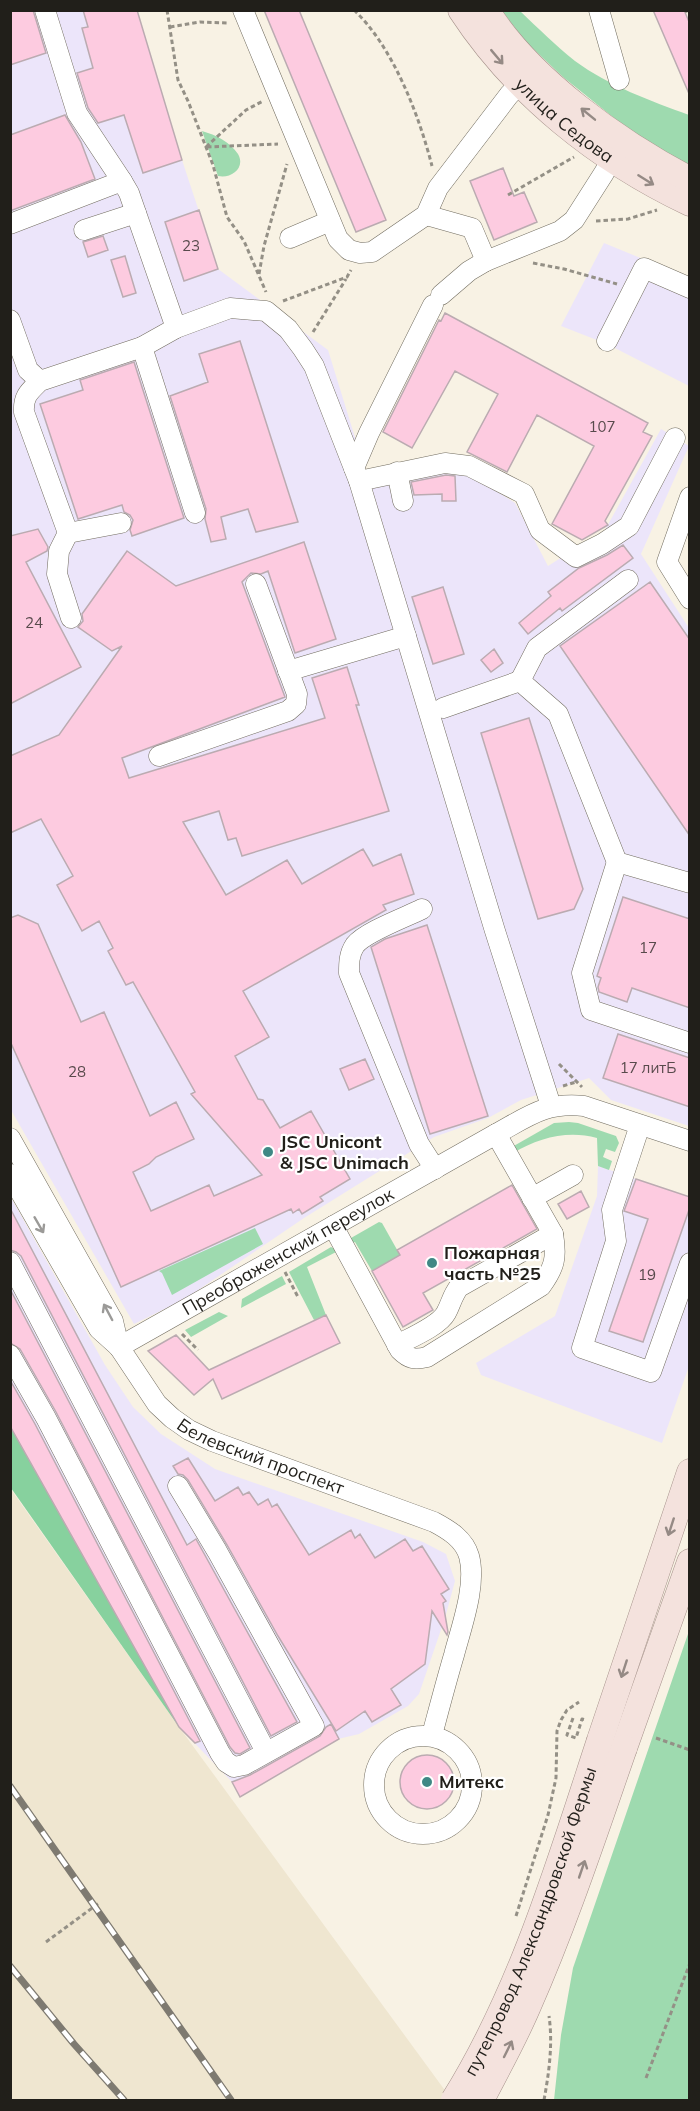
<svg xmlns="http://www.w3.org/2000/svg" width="700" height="2111" font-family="Mulish,sans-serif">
  <rect width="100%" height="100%" fill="#f8f2e4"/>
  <path fill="#efe6d0" d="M10,1488L179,1727L452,2100H11Z"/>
  <path fill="#ece5fa" d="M10,11H137L182,160L218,269L328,350L370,486L417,473L466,472L515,503L548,566L605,530L661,429L689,446L641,554L689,628V1126L611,1100L589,1078L521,1100L488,1118L434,1137L304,1218L185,1299L134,1324L11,1110Z
    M604,243L689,278V386L607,344L561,326Z
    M598,1166L689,1197V1366L662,1443L481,1375L476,1363L555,1316L597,1196Z
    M10,1196L105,1365L133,1407L161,1434L215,1469L423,1542L446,1554L455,1581L445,1618L419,1694L408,1706L359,1734L338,1739L240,1797L232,1782L179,1727L11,1426Z"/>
  <path fill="#9edaaf" d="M502,11H520C538,28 556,46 575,61C609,86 651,101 689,115V166L629,130L563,77L526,42Z
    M202,131C216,135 230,142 238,154C246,168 231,179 218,176Z
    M569,1122L578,1123L616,1136L619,1143L615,1152L606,1149L603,1157L612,1161L609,1170L598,1166L597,1138C567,1130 539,1138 513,1153L512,1147L554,1123Z
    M379,1222L382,1223L400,1255L372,1271L355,1242L351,1244L350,1241L351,1238Z
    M255,1228L263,1244L172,1295L162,1273L159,1271Z
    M331,1247L338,1251L307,1267L326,1315L314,1320L289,1272Z
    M282,1276L286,1284L241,1308L242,1299Z
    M219,1312L228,1316L191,1337L185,1330Z
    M689,1631V2100H554L561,2035L573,1968Z"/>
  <path fill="#87d19e" d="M10,1426L179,1727L11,1488Z"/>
  <path fill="#fdcbe0" stroke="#bbabb1" stroke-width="1.5" d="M10,10H33L46,53L10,65Z
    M83,10H137L182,160L143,173L124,115L98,123L88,108L77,73L93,68L82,28L88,27Z
    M264,10H299L386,220L356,232Z
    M653,10H684L690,24V96Z
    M65,115L81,142L95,179L10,211V135Z
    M503,168L514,196L524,192L537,222L494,240L470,181Z
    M199,210L218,269L184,281L165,222Z
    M103,236L108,250L88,257L83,242Z
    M125,256L136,293L123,297L111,260Z
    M445,313L648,423L643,432L652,436L605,521L608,525L582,540L552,524L594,446L537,415L507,472L467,452L498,394L455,371L412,448L383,432L439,320L441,321Z
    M240,341L298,522L256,532L248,509L221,517L226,539L211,542L205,519L206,509L170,396L208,382L199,354Z
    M134,362L184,518L132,536L130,530L133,520L130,515L124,512L122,505L78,519L40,404L83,390L80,380Z
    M446,475L455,476L456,501H442V494L414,495L411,482Z
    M38,529L48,547L47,551L26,562L81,667L10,704V536Z
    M304,542L336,639L295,653L268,571L261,574L251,573L242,582L285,697L122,758L129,778L325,718L312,678L347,667L359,705H356L389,811L242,856L236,838L228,840L219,811L183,822L226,895L287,860L302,884L363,849L373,866L401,854L414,894L383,905L386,910L243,991L269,1037L235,1056L258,1099L263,1100L280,1128L311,1111L350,1179L320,1197L323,1201L302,1214L299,1209L293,1213L291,1209L121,1287L10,1041V918L18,915L38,924L81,1022L104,1012L150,1116L176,1102L194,1139L156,1157L149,1164L133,1172L151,1211L209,1185L214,1196L262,1175L191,1094L195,1092L133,982L126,985L108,951L113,948L99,921L82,931L57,885L73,876L41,819L10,833V756L59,735L122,646L112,651L78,627L83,621L82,614L127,551L176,586Z
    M623,545L633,558L562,611L560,608L528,634L519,623L551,596L548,592L579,568L607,555Z
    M650,582L690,640V836L560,646Z
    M443,587L464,654L433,664L412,597Z
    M494,649L503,663L491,672L481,660Z
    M529,718L583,889L574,909L538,919L481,733Z
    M623,897L690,919V1008L632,988L627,1002L599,992L598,987L601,978L597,976Z
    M427,925L488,1116L430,1134L371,947L385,939Z
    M618,1034L690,1058V1107L603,1078Z
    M365,1059L374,1079L349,1090L340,1069Z
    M636,1179L690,1197V1207L643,1342L609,1331L648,1219L624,1211Z
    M512,1185L537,1229L423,1293L433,1310L403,1327L372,1271L400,1255L397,1250Z
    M581,1191L589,1207L567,1219L558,1204Z
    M10,1208L187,1545L196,1539L297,1722L271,1736L21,1256L16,1252L10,1250Z
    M10,1289L250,1748L240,1754L235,1753L230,1747L56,1412L20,1349L10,1343Z
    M326,1315L340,1343L222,1399L213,1379L194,1395L148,1351L176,1335L209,1370Z
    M10,1380L35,1424L200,1741L195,1743L179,1727L10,1426Z
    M188,1458L215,1501L238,1487L243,1495L249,1492L258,1505L268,1499L272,1507L277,1504L309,1555L351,1530L355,1538L360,1534L375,1558L405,1539L413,1551L422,1546L449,1589L441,1594L446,1601L443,1603L448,1632L447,1635L432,1611L425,1664L391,1689L401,1705L372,1722L365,1711L336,1731L278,1636L227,1545L188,1480L183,1475L178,1474L173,1466Z
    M331,1724L339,1739L240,1797L232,1782L250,1775L320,1736L326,1727Z
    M400 1782a27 27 0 1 1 54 0a27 27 0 1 1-54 0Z"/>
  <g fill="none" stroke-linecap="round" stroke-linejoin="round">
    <g stroke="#726d60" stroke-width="21">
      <g id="minor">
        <path d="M45,10L77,113L122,181"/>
        <path d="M243,10L338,239L349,250L360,253L372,252L426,215L438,188L509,95L530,73"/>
        <path d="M599,10L619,80"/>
        <path d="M426,215L472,228L486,261"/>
        <path d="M10,224L122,181L129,193L176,328"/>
        <path d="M84,230L136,213"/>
        <path d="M290,238L330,221"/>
        <path d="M441,295L469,271L486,261L560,231L574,220L604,173L618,147"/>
        <path d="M10,320L28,370L40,381"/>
        <path d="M607,341L644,268L690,288"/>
        <path d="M142,347L195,513"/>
        <path d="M354,468L369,433L433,305"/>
        <path d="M397,472L403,501"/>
        <path d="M359,481L445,463L469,466L524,494L540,530L576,557L602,544L629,526L675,438"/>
        <path d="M690,497L667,562L690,599"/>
        <path d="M68,533L121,523"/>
        <path d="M71,618L57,574L59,551L68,533L24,412C23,396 29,392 40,381L142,347L176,328L230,308L266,311L288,329L303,349L314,366L359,481L495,931L551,1106"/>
        <path d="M288,671L406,636"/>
        <path d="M520,681L537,648L628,580"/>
        <path d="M443,708L520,681L558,714L617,862L690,883"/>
        <path d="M159,756L288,711L296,704L297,694L256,584"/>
        <path d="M617,862L582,973L591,1010L690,1043"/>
        <path d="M422,909C406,917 365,932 355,945C349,954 349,963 349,973L419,1144L435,1169"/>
        <path d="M640,1125L612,1210L616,1241L582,1348L651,1372L690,1263"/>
        <path d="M10,1138L113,1321L119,1347"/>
        <path id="s1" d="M10,1174L99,1329L119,1347L157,1404L172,1418L189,1430L212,1441L434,1522C449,1530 464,1539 469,1556C477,1585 461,1628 454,1655C446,1682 439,1709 432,1735"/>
        <path d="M532,1198L573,1175"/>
        <path d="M333,1226L400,1350C409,1359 415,1360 427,1357L541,1286C555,1267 557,1257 553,1234L496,1134"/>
        <path d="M10,1262L266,1752"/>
        <path d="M397,1345C410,1338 439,1326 446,1313C451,1304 452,1296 459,1287L553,1234"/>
        <path id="s2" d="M119,1347L496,1134C529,1116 545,1102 584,1106L690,1141"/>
        <path d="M10,1355L46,1418L220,1753L226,1762L234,1767L244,1765L314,1726L217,1551L178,1486"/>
        <circle cx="423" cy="1785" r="49"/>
      </g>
    </g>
    <g stroke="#a5918a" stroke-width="27">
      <g id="major">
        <path id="s3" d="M461,10C516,94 599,160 690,203"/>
        <path d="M486,10C530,80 618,142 690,180"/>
        <path d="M600,1740L690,1472"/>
        <path d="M624,1748L690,1562"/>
      </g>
    </g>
    <path stroke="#949086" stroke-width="3" stroke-dasharray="4.5 3" stroke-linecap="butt" d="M167,10L178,80L188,101L213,165L227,217L244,241L266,292
      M354,10C393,47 419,115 432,166
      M685,12L689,10
      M170,27L200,22L228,23
      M206,147L246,110L263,101
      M207,147L278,144
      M508,195L574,157
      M596,221L628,219L657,210
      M533,263L564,269L617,284
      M259,274L264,246L287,164
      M283,301L347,277L351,270
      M313,332L346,279
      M559,1064L582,1087
      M563,1086L576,1082
      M285,1272L298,1297
      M182,1334L198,1350
      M573,1718L567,1735L576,1738L582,1719L586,1720
      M656,1738L690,1750
      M516,1916L548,1815L556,1778L557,1731L561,1720L567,1710L579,1702
      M46,1942L99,1903
      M646,2078L690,1963
      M544,2100C549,2073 553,2044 549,2016"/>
    <use href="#minor" stroke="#fff" stroke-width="20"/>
    <use href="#major" stroke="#f4e2dd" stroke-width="26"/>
    <g stroke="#7e7a71" stroke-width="7">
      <path id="rail" d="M10,1786L231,2100
        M10,1966L74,2044L124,2100"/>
    </g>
    <use href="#rail" stroke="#fff" stroke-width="4.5" stroke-dasharray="14" stroke-linecap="butt"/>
    <g stroke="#a5918a" stroke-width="27" stroke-linecap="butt">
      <g id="major-bridge">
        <path id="s4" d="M454,2100C522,1991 560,1862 600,1740"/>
        <path d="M481,2100C497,2069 514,2039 528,2006C565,1922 594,1834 624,1748"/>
      </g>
    </g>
    <use href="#major-bridge" stroke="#f4e2dd" stroke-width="26"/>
  </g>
  <defs><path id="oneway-shaft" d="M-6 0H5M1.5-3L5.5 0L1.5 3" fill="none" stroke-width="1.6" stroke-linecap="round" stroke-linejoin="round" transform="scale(1.5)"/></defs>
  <g stroke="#958a85">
    <use href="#oneway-shaft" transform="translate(497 57) rotate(50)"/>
    <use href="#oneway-shaft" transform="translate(588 114) rotate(-141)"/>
    <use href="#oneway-shaft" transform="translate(646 180) rotate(32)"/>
    <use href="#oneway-shaft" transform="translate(671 1527) rotate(108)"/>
    <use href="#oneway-shaft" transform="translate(624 1669) rotate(108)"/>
    <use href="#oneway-shaft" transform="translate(582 1869) rotate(-71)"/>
    <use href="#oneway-shaft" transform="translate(508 2049) rotate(-64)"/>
  </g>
  <g stroke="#9b9a98">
    <use href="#oneway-shaft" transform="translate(39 1225) rotate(60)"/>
    <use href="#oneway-shaft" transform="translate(108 1312) rotate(-118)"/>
  </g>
  <g fill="#408885" stroke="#fff" stroke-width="2">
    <circle cx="268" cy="1152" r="6"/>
    <circle cx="432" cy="1263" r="6"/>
    <circle cx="427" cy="1782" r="6"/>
  </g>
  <g text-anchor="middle" stroke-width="4.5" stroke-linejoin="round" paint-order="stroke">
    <g font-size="15" fill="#584a4c">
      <text x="191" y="251">23</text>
      <text x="602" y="432">107</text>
      <text x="34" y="628">24</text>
      <text x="648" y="953">17</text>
      <text x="648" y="1073">17 литБ</text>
      <text x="77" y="1077">28</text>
      <text x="647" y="1280">19</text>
    </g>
    <g font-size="18" fill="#211f1a" stroke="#fff">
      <text dy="6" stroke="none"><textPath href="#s3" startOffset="152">улица Седова</textPath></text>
      <text dy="6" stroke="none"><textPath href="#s2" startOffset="194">Преображенский переулок</textPath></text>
      <text dy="6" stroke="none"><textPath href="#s1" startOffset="392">Белевский проспект</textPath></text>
      <text dy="6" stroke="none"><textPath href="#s4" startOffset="195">путепровод Александровской Фермы</textPath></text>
    </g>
    <g font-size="18" font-weight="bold" fill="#211f1a" stroke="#fff" text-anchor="start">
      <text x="280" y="1148">JSC Unicont<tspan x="280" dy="21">&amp; JSC Unimach</tspan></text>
      <text x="444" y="1259">Пожарная<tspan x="444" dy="21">часть №25</tspan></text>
      <text x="439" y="1788">Митекс</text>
    </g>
  </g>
  <rect width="700" height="2111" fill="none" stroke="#211f1a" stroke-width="24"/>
</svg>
